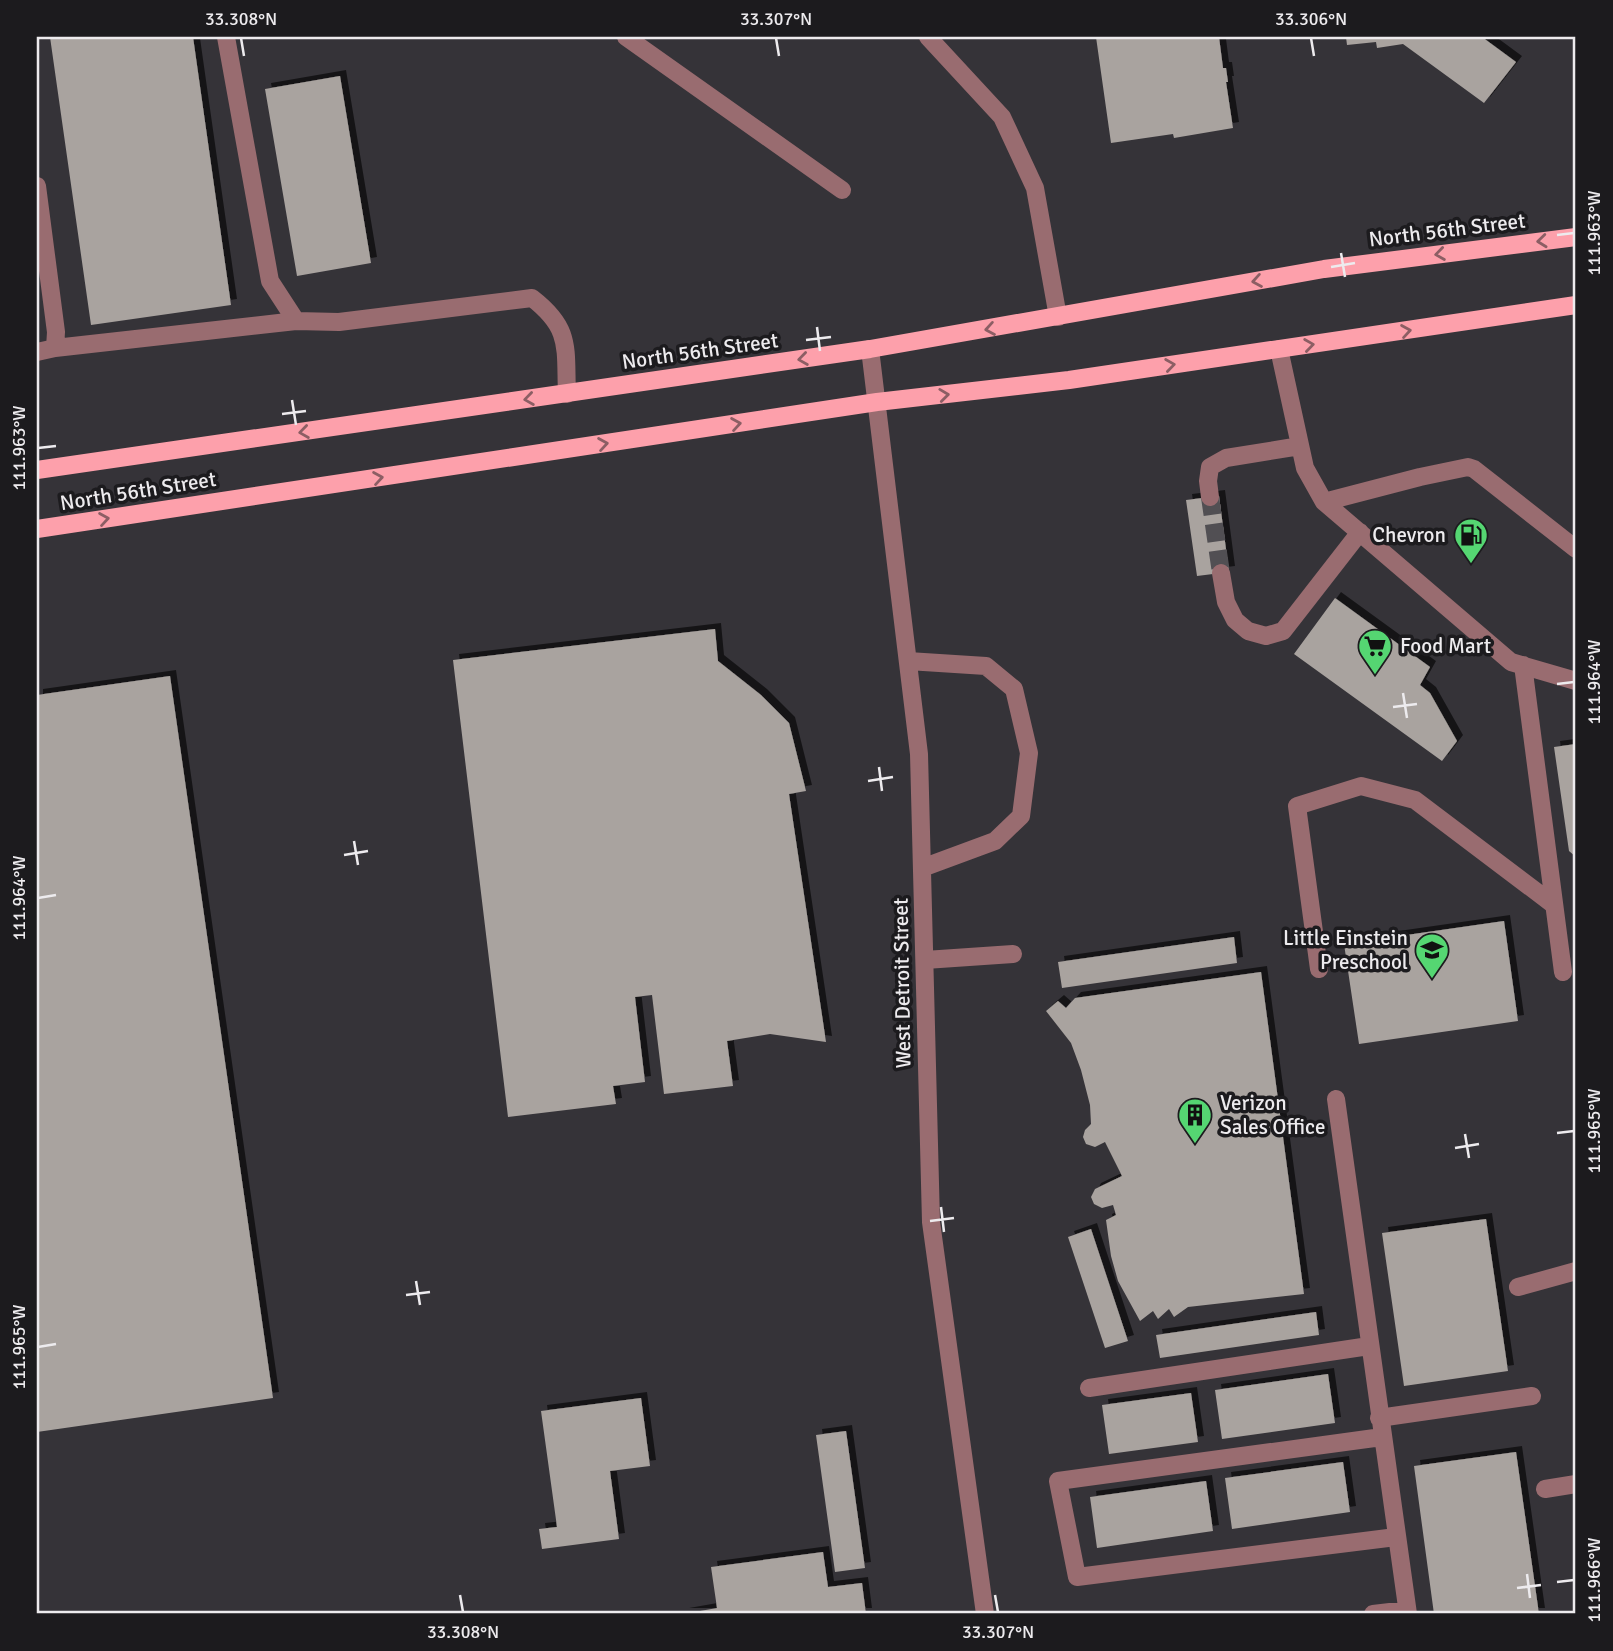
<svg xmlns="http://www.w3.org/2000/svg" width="1613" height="1651" font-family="Signika,sans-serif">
  <defs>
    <filter id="shadow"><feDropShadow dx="6" dy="-6" stdDeviation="0" flood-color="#0009"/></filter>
  </defs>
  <rect width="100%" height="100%" fill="#353338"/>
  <path fill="#a9a39f" filter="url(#shadow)" d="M50,37H193L231,305L91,325Z
    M1096,37H1219L1223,68H1226L1228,82H1226L1233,128L1174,138L1173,134L1111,143Z
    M1346,37H1482L1516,62L1484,103L1403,44L1377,48L1376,42L1347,45Z
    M340,76L371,263L297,276L265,89Z
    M1219,496L1229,572L1197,576L1186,500Z
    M1335,598L1430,667L1420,685L1430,693L1457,741L1442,761L1294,654Z
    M715,629L718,661L761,695L789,723L806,791L789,794L826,1042L770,1034L727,1041L733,1086L664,1094L652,995L635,997L645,1082L613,1086L616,1104L508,1117L453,660Z
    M170,676L273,1398L37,1432V695Z
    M1576,744V857L1569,851L1554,747Z
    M1504,921L1518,1021L1359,1044L1344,944Z
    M1234,937L1237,963L1062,988L1058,962Z
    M1261,972L1304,1294L1188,1307L1174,1317L1169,1309L1158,1319L1153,1311L1140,1321L1118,1281L1111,1256L1106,1220L1116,1215L1113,1205L1102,1208L1094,1204L1091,1197L1095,1189L1122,1176L1105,1142L1095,1147L1086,1144L1083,1137L1085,1130L1091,1124L1090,1105L1081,1070L1071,1043L1046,1011L1058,1001L1066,1008L1075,998Z
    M1486,1219L1508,1371L1404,1386L1382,1233Z
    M1091,1229L1128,1341L1105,1348L1068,1237Z
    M1316,1312L1319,1335L1160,1358L1156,1335Z
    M1328,1374L1335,1423L1222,1439L1215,1390Z
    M1191,1393L1198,1442L1109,1454L1102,1405Z
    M641,1398L650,1466L610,1471L619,1539L542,1549L539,1529L557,1527L541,1411Z
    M846,1431L865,1568L835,1572L816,1435Z
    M1516,1452L1539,1614H1434L1414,1466Z
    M1343,1462L1350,1512L1232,1529L1225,1478Z
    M1206,1481L1213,1531L1097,1548L1090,1497Z
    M823,1552L828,1587L862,1583L866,1614H683L717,1608L711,1567Z"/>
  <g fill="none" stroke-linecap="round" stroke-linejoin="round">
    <path stroke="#514f53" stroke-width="18" stroke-dasharray="18 9" stroke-linecap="butt" d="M1210,497L1221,573"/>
    <path stroke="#996c70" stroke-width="18" d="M226,37L270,281L296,321L339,322L532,298C572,329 565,348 567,394
      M626,37L842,190
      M928,37L1002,117L1035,188L1058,317
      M37,186L56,332L55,348L37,352
      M55,348L296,321
      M870,349L919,754L931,1222L985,1614
      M1279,349L1305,468L1324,502L1511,662L1576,681
      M1210,497L1208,481L1210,467L1226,458L1300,446
      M1324,502L1420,477L1468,467L1474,469L1576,549
      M1221,573L1226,602L1235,620L1248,631L1266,636L1283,631L1360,532
      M908,661L986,666L1014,689L1029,753L1021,816L995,841L922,868
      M1523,665L1563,972
      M925,960L1013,954
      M1319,969L1297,806L1361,786L1415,800L1554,905
      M1336,1099L1408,1614
      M1518,1287L1576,1271
      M1089,1388L1369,1346
      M1379,1418L1532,1396
      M1382,1437L1058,1481L1077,1577L1396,1537
      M1545,1489L1576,1484
      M1373,1614L1407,1610"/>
    <path stroke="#fda0ab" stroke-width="18" d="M37,470L870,349L1324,269L1576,237
      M37,529L877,402L1069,380L1576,305"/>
  </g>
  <defs><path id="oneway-chevron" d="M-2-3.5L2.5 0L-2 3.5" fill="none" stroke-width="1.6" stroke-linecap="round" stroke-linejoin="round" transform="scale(1.75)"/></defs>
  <g stroke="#8c5e64">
    <use href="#oneway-chevron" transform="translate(1542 241) rotate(174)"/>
    <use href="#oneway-chevron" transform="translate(1440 254) rotate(172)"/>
    <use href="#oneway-chevron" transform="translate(1257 281) rotate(170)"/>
    <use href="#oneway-chevron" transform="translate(990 329) rotate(170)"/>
    <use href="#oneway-chevron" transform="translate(1406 331) rotate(-9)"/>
    <use href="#oneway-chevron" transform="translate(1309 345) rotate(-8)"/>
    <use href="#oneway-chevron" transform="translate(803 359) rotate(172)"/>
    <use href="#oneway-chevron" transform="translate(1170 365) rotate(-8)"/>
    <use href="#oneway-chevron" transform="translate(944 395) rotate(-7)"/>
    <use href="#oneway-chevron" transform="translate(529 399) rotate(172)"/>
    <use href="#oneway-chevron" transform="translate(736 424) rotate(-9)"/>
    <use href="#oneway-chevron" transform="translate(304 432) rotate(172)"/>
    <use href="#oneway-chevron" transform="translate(603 444) rotate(-9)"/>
    <use href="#oneway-chevron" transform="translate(378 478) rotate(-9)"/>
    <use href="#oneway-chevron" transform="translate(104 519) rotate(-9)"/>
  </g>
  <path fill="none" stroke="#edebee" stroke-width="2.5" d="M241,38L244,56M776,38L779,56M1311,38L1314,56M1557,235L1574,233M1341,253L1345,277M1331,267L1355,263M817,327L820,351M806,340L831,337M292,400L296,425M282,414L306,411M38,448L56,446M1557,684L1574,682M1403,693L1407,718M1393,707L1417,704M879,767L882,791M868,781L893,777M354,841L358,865M344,855L368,851M38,898L56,895M1557,1133L1574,1131M1465,1134L1469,1158M1455,1148L1479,1144M941,1207L944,1232M930,1221L954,1218M416,1281L420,1305M406,1295L430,1292M38,1347L56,1344M1527,1574L1530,1598M1557,1582L1574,1580M1517,1588L1541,1585M460,1595L463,1612M995,1595L998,1612"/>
  <defs>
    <g id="fuel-pin" transform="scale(1.75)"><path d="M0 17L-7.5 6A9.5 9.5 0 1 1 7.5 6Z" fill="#55d672" stroke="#1c1b1e"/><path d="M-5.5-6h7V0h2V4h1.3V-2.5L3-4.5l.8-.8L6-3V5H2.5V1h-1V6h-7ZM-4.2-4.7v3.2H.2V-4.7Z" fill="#111"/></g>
    <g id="supermarket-pin" transform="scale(1.75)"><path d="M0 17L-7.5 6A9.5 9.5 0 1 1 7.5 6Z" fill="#55d672" stroke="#1c1b1e"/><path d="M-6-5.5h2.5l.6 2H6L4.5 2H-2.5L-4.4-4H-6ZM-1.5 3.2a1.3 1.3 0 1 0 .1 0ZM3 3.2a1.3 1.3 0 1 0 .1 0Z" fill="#111"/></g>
    <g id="school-pin" transform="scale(1.75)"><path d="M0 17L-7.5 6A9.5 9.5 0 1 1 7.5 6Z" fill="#55d672" stroke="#1c1b1e"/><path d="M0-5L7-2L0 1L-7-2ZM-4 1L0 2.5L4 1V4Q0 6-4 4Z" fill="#111"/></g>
    <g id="building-pin" transform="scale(1.75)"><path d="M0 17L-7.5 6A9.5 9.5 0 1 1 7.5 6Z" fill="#55d672" stroke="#1c1b1e"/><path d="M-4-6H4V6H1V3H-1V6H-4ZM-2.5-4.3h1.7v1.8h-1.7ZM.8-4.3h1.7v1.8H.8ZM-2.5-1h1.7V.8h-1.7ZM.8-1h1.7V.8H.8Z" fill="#111"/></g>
  </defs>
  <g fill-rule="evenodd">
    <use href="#fuel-pin" x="1471" y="535"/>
    <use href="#supermarket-pin" x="1375" y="646"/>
    <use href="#school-pin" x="1432" y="950"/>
    <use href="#building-pin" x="1195" y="1115"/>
  </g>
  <g text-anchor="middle" stroke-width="7" stroke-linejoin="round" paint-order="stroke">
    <g font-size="21" fill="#edebee" stroke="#1c1b1e">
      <text transform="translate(1447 230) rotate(-7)" y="7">North 56th Street</text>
      <text transform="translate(700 351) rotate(-8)" y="7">North 56th Street</text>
      <text transform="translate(138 491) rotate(-9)" y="7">North 56th Street</text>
      <text transform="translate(902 983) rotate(-91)" y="7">West Detroit Street</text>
    </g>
    <g font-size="21" fill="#edebee" stroke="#1c1b1e" text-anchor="end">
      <text x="1446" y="542">Chevron</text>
      <text x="1400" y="653" text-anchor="start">Food Mart</text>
      <text x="1408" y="945">Little Einstein<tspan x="1408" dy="24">Preschool</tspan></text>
      <text x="1220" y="1110" text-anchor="start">Verizon<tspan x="1220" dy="24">Sales Office</tspan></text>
    </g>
  </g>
  <rect width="1613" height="1651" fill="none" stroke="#1c1b1e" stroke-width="77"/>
  <rect x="38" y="38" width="1536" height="1574" fill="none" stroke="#edebee" stroke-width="2.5"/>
  <g font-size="18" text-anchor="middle" fill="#edebee">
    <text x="241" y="25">33.308°N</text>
    <text x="776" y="25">33.307°N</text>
    <text x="1311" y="25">33.306°N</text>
    <text transform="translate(1594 233) rotate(-90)" y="6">111.963°W</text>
    <text transform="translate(19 448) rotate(-90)" y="6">111.963°W</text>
    <text transform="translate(1594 682) rotate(-90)" y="6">111.964°W</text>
    <text transform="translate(19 898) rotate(-90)" y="6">111.964°W</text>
    <text transform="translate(1594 1131) rotate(-90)" y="6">111.965°W</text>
    <text transform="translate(19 1347) rotate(-90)" y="6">111.965°W</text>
    <text transform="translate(1594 1580) rotate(-90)" y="6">111.966°W</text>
    <text x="463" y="1638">33.308°N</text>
    <text x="998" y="1638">33.307°N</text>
  </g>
</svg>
